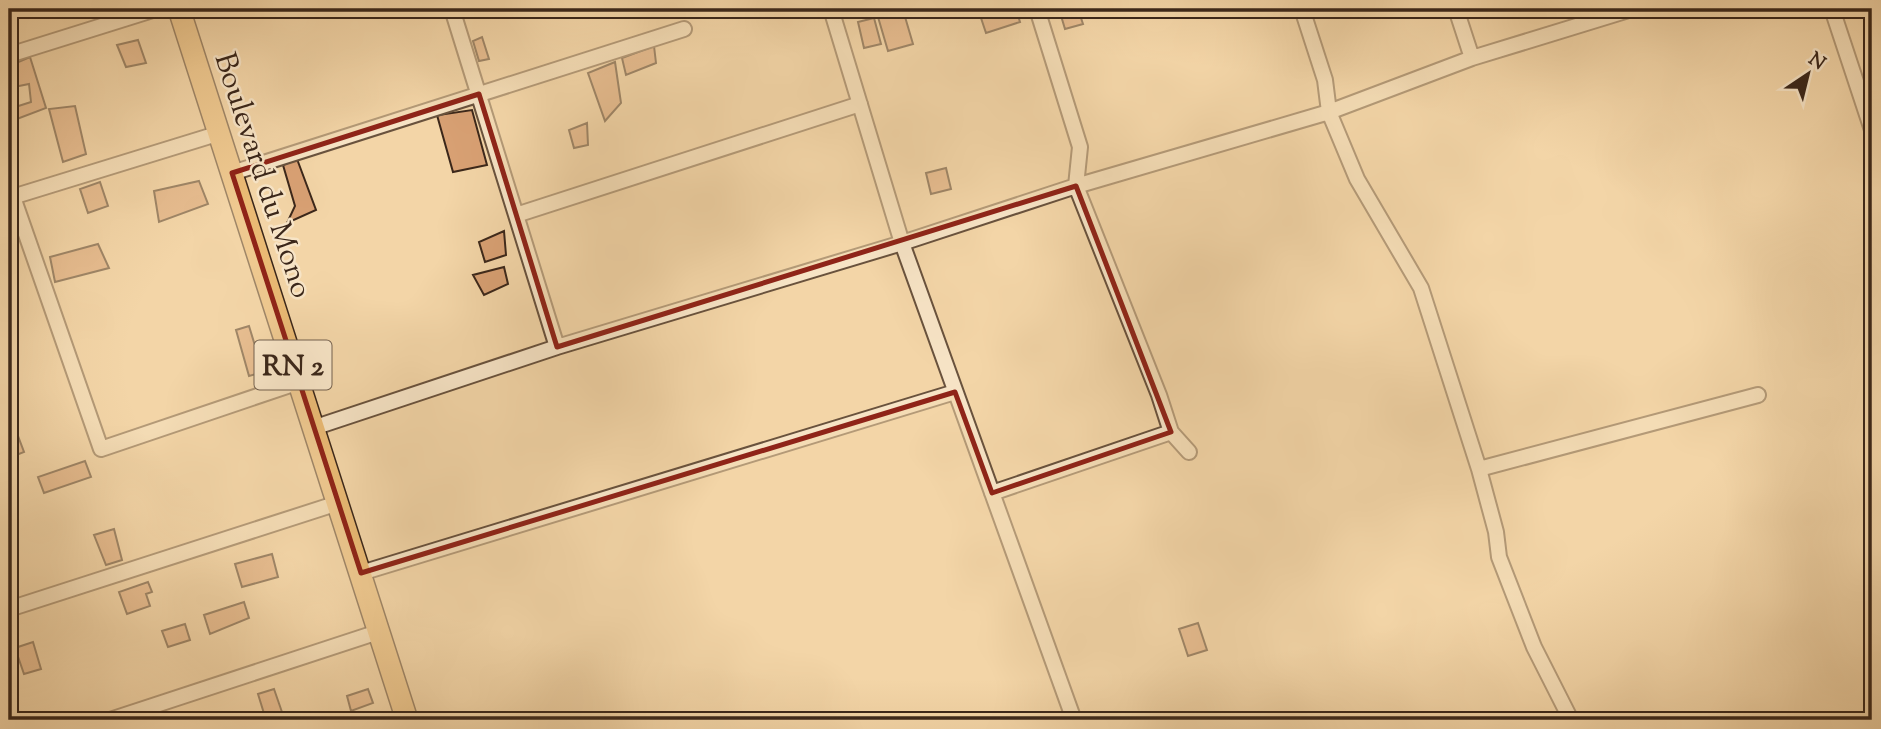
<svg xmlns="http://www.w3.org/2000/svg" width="1881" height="729" font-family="'Sorts Mill Goudy',serif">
  <rect width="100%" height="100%" fill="#f3d5a7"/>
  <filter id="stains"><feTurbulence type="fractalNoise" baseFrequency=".00286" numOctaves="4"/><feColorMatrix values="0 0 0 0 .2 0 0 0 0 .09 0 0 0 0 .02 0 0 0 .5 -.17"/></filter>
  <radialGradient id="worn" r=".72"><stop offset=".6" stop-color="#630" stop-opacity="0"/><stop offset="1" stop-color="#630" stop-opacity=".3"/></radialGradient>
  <path fill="#d9a174" stroke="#3b271a" stroke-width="2" d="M9,9H40L9,18Z
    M1000,9H1016L1020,22L986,33L980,15Z
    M1059,9H1078L1083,24L1065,29Z
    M903,10L913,44L888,51L878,17Z
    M874,18L881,44L864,48L858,22Z
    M482,37L489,59L479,61L473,41Z
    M138,40L146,63L126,67L117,45Z
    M654,46L656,63L626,75L622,58Z
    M30,57L46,108L9,122V109L31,102L29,84L9,88V66Z
    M615,62L621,103L605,121L588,73Z
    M75,106L86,154L63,162L49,109Z
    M435,108L439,115L472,110L487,165L453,172Z
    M587,123L588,145L574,148L569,130Z
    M297,159L316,210L287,223L295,206L283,165Z
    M946,168L951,189L931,194L926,173Z
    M199,181L208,204L159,222L154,191Z
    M100,182L108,206L88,213L80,189Z
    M504,231L506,255L485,262L479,242Z
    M98,244L109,268L55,282L50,257Z
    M504,267L508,284L484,295L473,275Z
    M249,326L263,372L249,376L236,330Z
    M15,428L24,452L9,458V430Z
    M85,461L91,477L44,493L38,477Z
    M114,529L122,560L106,565L94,535Z
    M272,554L278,577L242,587L235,564Z
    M148,582L152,592L146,594L150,606L127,614L119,592Z
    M244,602L249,618L210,634L204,615Z
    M1198,623L1207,650L1188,656L1179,629Z
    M185,624L190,640L168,647L162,631Z
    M33,642L41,669L24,674L15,648Z
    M274,689L283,715L266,720L258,694Z
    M368,689L373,703L351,711L347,696Z"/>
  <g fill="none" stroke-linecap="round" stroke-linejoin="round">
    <g stroke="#69523d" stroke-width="18">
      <path id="minor" d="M452,9L557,347
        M831,9L902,243L1074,720
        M1037,9L1080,147L1076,186L1159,395L1171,432L1189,452
        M1302,9L1325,80L1329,112L1357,179L1421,288L1479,469L1496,532L1499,557L1534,647L1571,720
        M1456,9L1472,58
        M1832,9L1872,130
        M9,55L156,9
        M232,173L684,29
        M13,197L101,449L299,382
        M9,198L220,133
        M516,215L860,104
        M313,428L557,347L902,243L1076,186L1329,112L1472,58L1632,9
        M1479,469L1758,395
        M992,493L1171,432
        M361,573L955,392
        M9,609L338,503
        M110,720L378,632"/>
    </g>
    <g stroke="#3b271a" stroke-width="24">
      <path id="primary" d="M179,9L407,720"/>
    </g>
    <use href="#minor" stroke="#f7e4c6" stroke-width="14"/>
    <use href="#primary" stroke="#eaba74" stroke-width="21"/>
  </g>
  <path d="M0 0H1881V729H0ZM479,94L557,347L1076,186L1171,432L992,493L955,392L361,573L232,173Z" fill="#f3d5a7" fill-opacity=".55" fill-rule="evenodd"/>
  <path fill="none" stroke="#8f2418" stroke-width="5" stroke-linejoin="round" d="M479,94L557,347L1076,186L1171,432L992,493L955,392L361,573L232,173Z"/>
  <g text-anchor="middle" stroke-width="5" stroke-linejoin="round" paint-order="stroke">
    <rect fill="#f7e4c6" stroke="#73604e" stroke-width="2" x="254.5" y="340.5" width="77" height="49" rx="5"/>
    <g font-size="28" font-weight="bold" fill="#3b271a">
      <text x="293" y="375">RN 2</text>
    </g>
    <g font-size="30" fill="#3b271a" stroke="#f7e4c6">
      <text transform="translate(264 175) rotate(72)" y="10">Boulevard du Mono</text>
    </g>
  </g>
  <rect width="1881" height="729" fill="none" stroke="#f3d5a7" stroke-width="35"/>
  <rect x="10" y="10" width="1860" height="708" fill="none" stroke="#3b271a" stroke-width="3.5"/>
  <rect x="18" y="18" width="1846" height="694" fill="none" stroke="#3b271a" stroke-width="2"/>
  <g transform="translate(1808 74) rotate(35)" stroke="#f7e4c6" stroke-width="5" paint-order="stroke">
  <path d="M0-5L12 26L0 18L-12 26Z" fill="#3b271a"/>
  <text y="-10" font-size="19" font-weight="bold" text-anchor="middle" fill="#3b271a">N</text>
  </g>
  <rect width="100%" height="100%" filter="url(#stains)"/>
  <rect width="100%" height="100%" fill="url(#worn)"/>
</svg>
